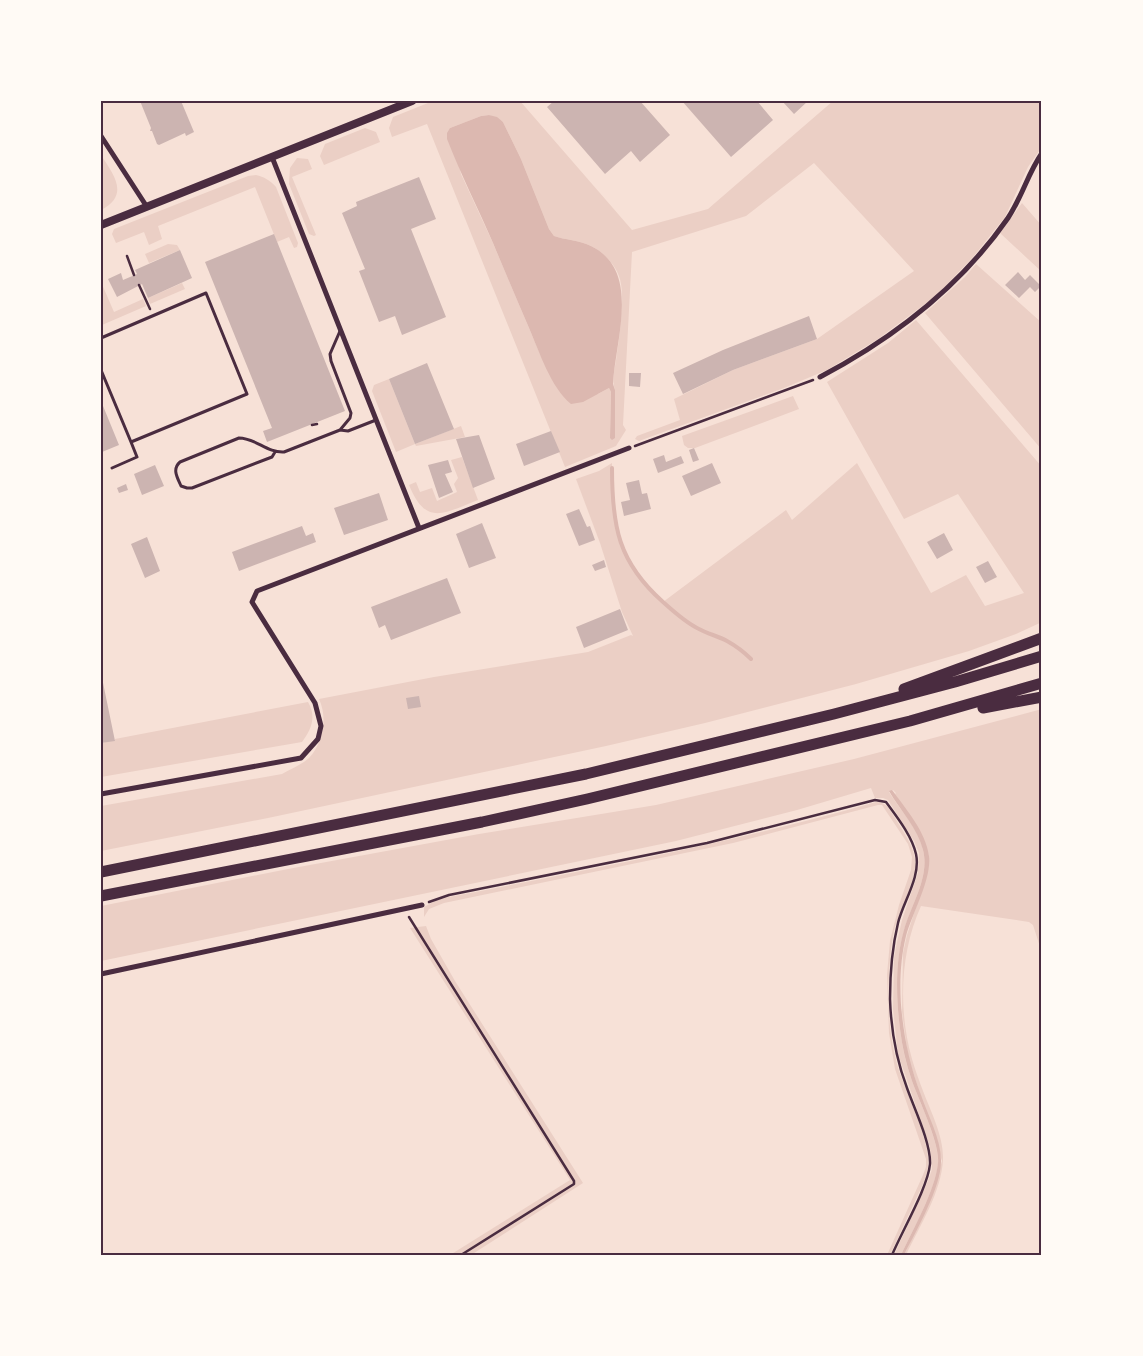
<svg xmlns="http://www.w3.org/2000/svg" width="1143" height="1356" font-family="Inter,sans-serif">
  <rect width="100%" height="100%" fill="#f7e1d7"/>
  <path fill="#ebcfc5" fill-rule="evenodd" d="M433,101H520L632,230L708,209L833,101H1042V147L1028,167L1005,217L974,256L937,295L878,339L827,370L784,388L639,441L635,439L637,436L680,420L674,399L733,370L817,339L914,271L814,163L746,216L632,252L623,425L626,430L616,446L565,467L427,124L392,137L389,128L393,117ZM489,115L503,122L521,159L549,229L554,236C565,240 579,240 591,246C605,253 619,268 621,284C624,302 620,334 617,353C616,365 611,378 615,390L610,438L611,392L609,388L598,394L557,387L540,354L492,241L461,174L450,128L481,116Z
    M365,128L376,132L380,142L324,165L320,156L325,144Z
    M101,155C114,175 130,195 101,210Z
    M297,158L308,159L312,169L292,177L316,235L314,236L309,234L289,184L290,168Z
    M256,175C264,177 270,180 276,187L298,243L297,247L294,248L289,237L277,242L255,187L158,226L162,239L149,245L144,232L116,243L112,234L114,229L248,176Z
    M1022,203L1042,226V272L1000,233Z
    M168,244L177,245L180,250L149,263L145,254Z
    M976,264L1042,323V450L925,313L965,277Z
    M101,282L114,312L143,299L146,306L102,325Z
    M182,283L185,289L150,304L148,298Z
    M916,320L1042,467V622L1016,634L969,651L856,684L705,723L606,746L268,818L101,851V806L282,774C291,769 301,765 309,758C323,743 328,718 319,699L434,677L588,652L631,635L633,636L622,612L600,543L576,479L599,471L612,463C612,524 615,559 663,602L786,510L792,520L857,463L931,593L966,575L985,606L1024,593L958,494L904,519L827,382L888,343Z
    M389,379L415,444L461,426L465,437L416,446L415,444L396,452L372,391L374,385Z
    M793,396L799,409L695,448H688L684,445L682,436Z
    M462,457L478,500C444,513 426,527 409,485L416,482L420,492L432,488L437,501L457,492L454,484L458,478L451,460Z
    M308,702C317,717 311,730 302,742L101,777V743L115,740V739Z
    M1042,709V953L1033,925L1029,922L921,906C900,952 898,1010 912,1059C915,1070 919,1080 923,1091C931,1112 944,1137 943,1160C941,1193 920,1225 906,1255H904L928,1205L942,1161L908,1057L902,1012L903,953L907,935L928,870L929,856L922,836L895,794L896,793L893,790L889,792C900,810 919,829 923,850C930,877 911,905 904,931C895,961 896,997 900,1029C902,1047 906,1064 912,1081C919,1101 940,1143 938,1164C935,1191 913,1229 901,1255H894L928,1181L932,1169L930,1147L898,1054L893,1009L894,958L897,942L902,920L918,873L919,853L914,841L888,800L883,798H875L871,788L797,810L676,841L101,961V906L288,869L479,834L656,805L854,759Z
    M876,802C887,802 890,810 895,818C902,830 913,844 915,859C918,878 899,911 894,931C891,945 890,959 889,973C887,1003 889,1035 897,1064C904,1089 931,1142 928,1165C928,1172 925,1178 923,1184L890,1255H887L923,1175L926,1167V1159L895,1069L889,1033L887,975L890,941L899,905L911,870L912,857L908,844L882,805H878L733,843L444,903L429,909L424,917V907L437,900L449,897C593,869 736,842 876,802Z
    M426,926L431,939L455,981L583,1183L471,1255H450L570,1180L410,928Z"/>
  <path fill="#dcb8b0" d="M489,115L497,117L503,122L521,159L549,229L554,236C565,240 579,240 591,246C642,271 615,340 613,384L615,390V438L612,440L610,438L611,392L609,388L583,402L571,404C551,388 539,351 529,328C517,300 505,272 493,243C478,208 461,175 447,139V133L450,128L481,116Z
    M892,790C906,809 926,832 929,856C932,878 912,914 906,936C900,960 899,990 902,1015C905,1043 911,1069 921,1095C928,1116 941,1139 941,1160C942,1186 916,1231 904,1255H901C913,1229 935,1191 938,1163C940,1143 919,1101 912,1081C906,1064 902,1046 900,1029C896,997 895,961 904,930C911,905 930,877 923,850C918,829 900,810 889,791Z"/>
  <g fill="none" stroke-linecap="round" stroke-linejoin="round">
    <path stroke="#dcb8b0" stroke-width="4" d="M612,468C612,526 618,562 663,602C673,611 686,623 699,629C708,634 718,636 727,641C736,646 744,652 751,659"/>
  </g>
  <path fill="#ccb4b1" d="M140,101H181L194,132L186,136L185,133L159,145L157,144L152,131H150L151,128Z
    M554,101H640L670,135L640,162L631,151L605,174L547,107Z
    M682,101H757L773,120L731,157Z
    M782,101H808L794,114Z
    M419,177L436,219L411,229L446,317L402,335L395,316L379,322L359,271L365,269L342,213L357,206L356,202Z
    M274,234L345,411L267,442L263,431L272,428L205,262Z
    M180,250L192,278L148,298L142,284L117,297L108,279L121,273L123,280L137,274L135,270Z
    M1018,272L1025,280L1030,275L1041,286L1035,292L1030,287L1019,298L1005,285Z
    M809,316L817,339L733,370L683,394L673,373L723,350Z
    M427,363L454,429L415,444L389,379Z
    M629,373H641L640,387L629,386Z
    M101,401L119,445L102,452L101,449Z
    M551,431L560,452L524,466L516,444Z
    M479,435L495,479L473,488L456,439Z
    M694,448L699,460L693,462L689,450Z
    M664,455L666,462L681,456L684,463L658,473L653,459Z
    M448,460L452,472L445,474L453,492L439,498L428,465Z
    M712,463L721,483L691,496L682,476Z
    M155,465L164,486L142,495L134,474Z
    M639,480L642,494L647,493L651,509L624,516L621,502L630,500L626,483Z
    M126,484L128,490L119,493L117,488Z
    M379,493L388,520L344,535L334,508Z
    M579,509L587,527L590,526L595,540L579,546L566,514Z
    M482,523L496,558L469,568L456,534Z
    M302,526L306,536L313,533L316,542L239,571L232,552Z
    M944,533L953,550L937,559L927,542Z
    M147,537L160,571L145,578L131,544Z
    M604,560L606,567L595,571L592,565Z
    M988,561L997,577L985,583L976,567Z
    M447,578L461,613L391,640L385,625L379,628L371,607Z
    M620,609L628,630L584,648L576,627Z
    M101,673L115,741L101,743Z
    M419,696L421,707L408,709L406,698Z"/>
  <g fill="none" stroke-linecap="round" stroke-linejoin="round">
    <path stroke="#4a2c40" stroke-width="2.5" d="M127,256L134,275
      M139,285L150,309
      M312,425L317,424
      M635,446L813,380
      M429,902L449,895L707,843L875,800L886,802C897,817 912,836 916,854C921,877 903,902 898,923C892,948 890,973 890,999C891,1030 896,1059 907,1088C914,1108 931,1143 930,1164C928,1187 902,1231 892,1255
      M409,917L574,1181V1184L461,1255"/>
    <path stroke="#4a2c40" stroke-width="3" d="M340,331L330,354L331,361L351,413L350,418L340,430
      M101,338L206,293L247,394L131,442L101,370
      M275,452L272,457L192,488H187L181,486C177,477 172,469 180,462L239,438C256,438 267,453 284,452L340,430L348,431L376,420
      M112,468L137,457L131,442"/>
    <path stroke="#4a2c40" stroke-width="5" d="M101,136L147,207
      M272,157L419,528
      M820,377C894,338 960,287 1008,218C1022,197 1028,173 1042,153
      M101,794L301,758L318,739L321,726L315,703L252,602L257,591L629,448
      M101,974L422,905"/>
    <path stroke="#4a2c40" stroke-width="8" d="M101,225L412,101"/>
    <path stroke="#4a2c40" stroke-width="11" d="M904,689L1042,638
      M983,708L1042,697
      M101,872L586,774L834,714L955,682L1042,656
      M101,896L482,822L587,799L910,721L1042,683"/>
  </g>
  <rect width="1143" height="1356" fill="none" stroke="#fffaf5" stroke-width="205"/>
  <rect x="102" y="102" width="938" height="1152" fill="none" stroke="#4a2c40" stroke-width="2"/>
</svg>
